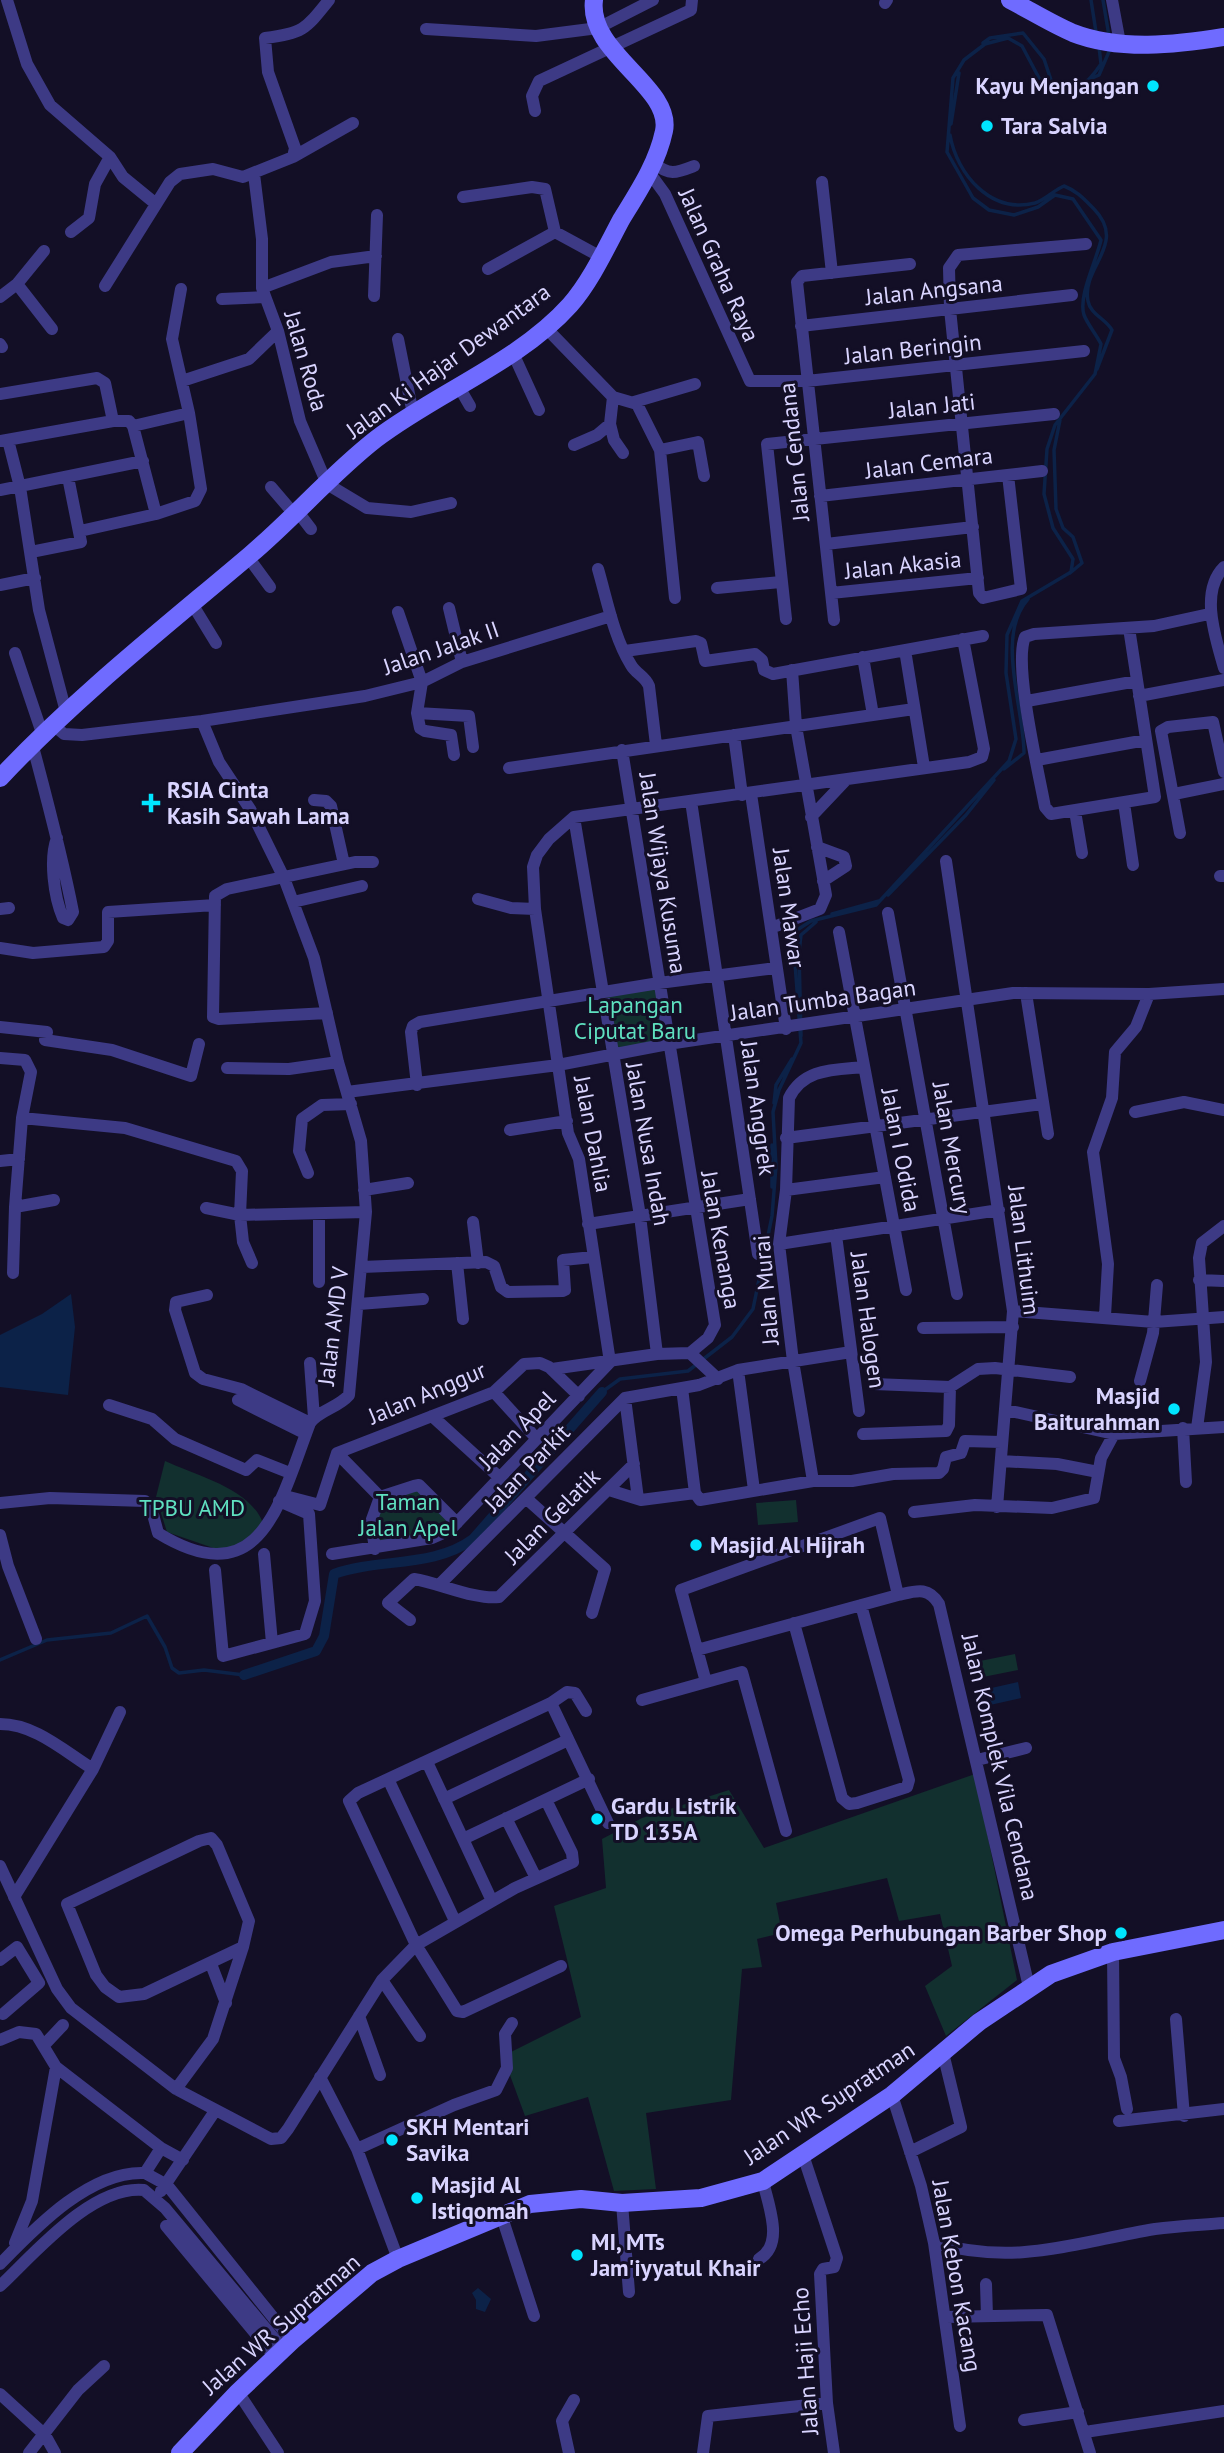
<svg xmlns="http://www.w3.org/2000/svg" width="1224" height="2453" font-family="'PT Sans',sans-serif">
  <rect width="100%" height="100%" fill="#130f26"/>
  <path fill="#12302f" d="M656,986L665,1042L614,1050L606,995Z
    M165,1461C197,1476 253,1489 264,1526L243,1543L222,1551L167,1532L156,1497Z
    M414,1486L457,1523L422,1539L375,1549L380,1497Z
    M796,1500L798,1522L758,1525L756,1503Z
    M1015,1654L1018,1670L983,1677L980,1661Z
    M975,1774L1017,1980L946,2036L925,1986L952,1966L940,1914L899,1921L887,1878L776,1903L782,1933L757,1939L762,1967L742,1969L731,2100L646,2113L656,2189L614,2191L588,2097L525,2116L503,2056L581,2017L554,1906L606,1888L602,1839L642,1818L729,1790L764,1848Z"/>
  <path fill="#0c2248" d="M71,1294L75,1327L68,1395L0,1387V1335L42,1314Z
    M1018,1682L1021,1698L990,1705L987,1689Z
    M478,2288L491,2299L485,2312L476,2309V2300L472,2293Z"/>
  <g fill="none" stroke-linecap="round" stroke-linejoin="round">
    <path stroke="#0c2248" stroke-width="3.5" d="M1091,0L1096,32
      M1103,0L1109,36
      M983,43L990,38L1023,33L1044,59L1051,80L1064,91L1099,75L1111,47
      M951,124L959,73
      M950,135C957,175 991,214 1035,203C1045,200 1054,190 1064,186C1077,191 1084,199 1094,209C1128,244 1081,267 1088,301C1090,314 1106,319 1112,330L1097,369
      M1060,420L1054,450L1056,509L1063,528L1073,537L1082,563L1070,573
      M1004,769L1024,753C1024,708 995,636 1028,599
      M888,895L966,815L994,780
      M832,914L879,901
      M801,1036L799,952L801,935L816,922
      M774,1103L776,1085L792,1059
      M772,1187V1145
      M768,1236L769,1256
      M602,1392L620,1379L688,1371L732,1337L753,1309L772,1216L776,1166L773,1112L779,1090L801,1043L794,950L797,930L811,921L876,905L1009,761L1016,739L1006,673L1007,635L1022,601L1071,572L1073,559L1053,528L1044,494L1047,449L1055,425L1095,374L1101,344C1096,334 1088,325 1084,315C1078,296 1096,262 1101,240L1073,199L1055,195L1038,207L1014,215L989,210L973,198L947,152L953,78L964,60L985,44L1008,38L1022,46L1047,93C1073,97 1087,85 1101,64L1099,47
      M0,1660L47,1640L111,1633L147,1616L165,1647L172,1668L179,1673L204,1670L244,1675"/>
    <path stroke="#0c2248" stroke-width="10" d="M244,1675L316,1651L324,1636L334,1574C378,1558 434,1568 473,1539L602,1392"/>
    <path stroke="#3d3a85" stroke-width="12" d="M7,0L27,64L50,105L110,157L123,177L156,204
      M1112,0L1120,43
      M885,3L887,0
      M426,29L536,36L598,28L653,0
      M535,111L532,96L539,81L691,10L692,0
      M293,157L353,123
      M654,163C669,176 676,173 694,166
      M649,172L665,194L750,381H807L1084,351
      M254,174L262,239V288L278,331L300,421L327,484L367,508L411,512L451,503
      M822,182L832,273
      M463,197L532,187L545,189L555,232
      M71,232L89,218L95,184L110,157
      M555,232L601,257
      M488,269L555,232
      M17,284L52,329
      M105,286L170,182L180,174L213,169L243,177L293,157L295,148L268,72L265,38C303,33 305,30 329,0
      M262,288L331,262L376,256
      M181,289L172,339L189,413
      M374,296L377,215
      M0,297L17,284L44,251
      M222,299L265,297
      M801,326L1072,295
      M546,328L613,397L637,404L660,450L675,598
      M398,339L413,414
      M0,344L2,347
      M512,351L539,410
      M182,381L249,359L278,331
      M459,387L470,406
      M0,394L97,378L105,383L113,421
      M634,402L695,384
      M610,424L614,440L623,453
      M8,440L20,487L39,610L66,712
      M1,441L113,421H129L133,426L156,514
      M574,445L597,435L610,424L613,397
      M660,450L698,442L704,476
      M1008,475L1021,589L983,598L979,593L950,309L949,268L958,255L1086,244
      M271,487L295,515
      M0,490L143,461
      M820,496L1042,471
      M298,512L311,529
      M80,531L156,514L195,501L201,489L189,413L133,426
      M826,544L973,527
      M31,552L81,542L68,477
      M248,557L270,587
      M1224,567C1199,592 1216,639 1224,668
      M598,569C607,600 614,638 631,665C636,674 645,676 649,686L656,745
      M0,585L35,578
      M717,588L781,582
      M831,593L978,578
      M191,602L216,643
      M449,608L462,662
      M398,612L422,682L417,713L420,728L425,731L451,735L454,755
      M786,619L767,444L1054,414
      M834,620L797,282L802,276L910,264
      M1129,628L1155,797L1051,814L1045,807C1039,774 1013,664 1025,637L1034,634L1154,626L1209,614
      M905,650L924,767
      M625,651L696,641L701,643L705,661L755,654L762,660L764,670L773,674L983,636
      M15,653L42,733
      M863,657L873,715
      M1139,696L1224,680
      M1027,701L1137,681
      M417,713L469,716L473,747
      M202,721L365,696L422,682L462,662L611,616
      M734,735L742,795
      M32,743C47,799 62,855 73,912L68,920L63,918C54,897 49,859 57,838
      M1037,760L1146,740
      M509,768L914,709
      M751,794L786,1029
      M1174,794L1224,784
      M314,800L326,801L331,806L344,864
      M691,801L758,1254
      M1124,803L1133,865
      M1075,811L1082,853
      M574,817L640,1216L657,1354
      M811,817L846,780
      M1180,833L1161,731L1168,727L1213,722L1224,772
      M817,847L844,857L846,866L823,881
      M946,861L1013,1311L997,1507
      M1220,876H1224
      M478,899L511,908L535,909
      M293,902L362,886
      M0,909L9,908
      M888,913L957,1294
      M771,928L820,909L826,895L796,726L792,670
      M839,932L906,1290
      M0,948L33,953L104,947L108,941V912L215,905
      M1026,993L1048,1134
      M327,1013L219,1019L213,1017L215,896L227,889L355,862H373
      M0,1027L47,1032L45,1040L112,1050L191,1076L199,1044
      M0,1058L25,1060L31,1072L22,1118L15,1207L54,1200
      M227,1068L289,1069L338,1062
      M417,1085L411,1032L413,1026L420,1022L659,983L776,968
      M347,1092L558,1065L668,1044L1013,993L1149,994L1224,989
      M1135,1112L1184,1102L1224,1110
      M22,1118L125,1128L236,1161L242,1171L240,1215L366,1212
      M510,1130L567,1121
      M786,1138L1042,1104
      M0,1161L19,1159
      M308,1173L299,1151L302,1119L322,1105L351,1104
      M364,1190L408,1183
      M786,1190L885,1177
      M206,1208L240,1215L243,1242L252,1263
      M319,1214V1282
      M473,1222L478,1263
      M588,1224L750,1199
      M836,1235L859,1411
      M779,1244L999,1210
      M457,1263L463,1319
      M362,1267L486,1262L494,1266L501,1287L508,1292L563,1291L565,1290L563,1260L593,1257
      M13,1273L15,1207
      M1199,1280L1224,1281
      M207,1295L176,1302L175,1310L195,1373L203,1379L241,1389L310,1423
      M359,1304L423,1299
      M1013,1311L1154,1322L1224,1317
      M1105,1316L1108,1264L1093,1152L1112,1098L1115,1052L1136,1027L1149,994
      M923,1328L1013,1327
      M690,1353L718,1379
      M610,1362L579,1159L568,1133L535,909L533,867L537,855L549,839L574,817L969,762L982,757L984,749L963,639
      M310,1363L314,1418
      M552,1369L657,1354L690,1353L708,1338L715,1325L622,750
      M738,1370L754,1490
      M1140,1381L1153,1333L1157,1285
      M874,1384L950,1387L978,1369L995,1368L1070,1377
      M682,1388L695,1493L700,1500L813,1481H852L893,1474L939,1473L943,1469L946,1457L961,1453L965,1441L1001,1442
      M494,1392L537,1439
      M625,1398L638,1499
      M238,1400L306,1434
      M109,1405L152,1419L175,1439L246,1470L257,1460L290,1473
      M1006,1410L1114,1434L1224,1427
      M432,1416L499,1477
      M1183,1428L1186,1482
      M1197,1428L1206,1362L1199,1258L1202,1243L1224,1226
      M863,1434L946,1431L949,1425L950,1387
      M337,1453L494,1392L524,1364L540,1363L549,1367L579,1396
      M337,1453L380,1497
      M1001,1461L1057,1464L1098,1472
      M813,1481L793,1361L779,1244L786,1190L789,1098C804,1068 834,1070 864,1067
      M609,1490L641,1500L695,1493
      M289,1497L320,1505L337,1453
      M528,1500L605,1569L592,1613
      M0,1503L50,1498L145,1501L151,1507L158,1533C262,1597 280,1501 310,1423C319,1410 338,1408 349,1395L366,1212L361,1141L338,1062L314,958L284,878L250,809L219,762L202,721L82,735L64,734L52,724
      M914,1512L975,1505L1052,1508L1094,1498L1101,1458L1114,1434
      M0,1535L8,1566L36,1639
      M375,1549L371,1522L380,1497L414,1486L419,1485L457,1523
      M264,1554L272,1643
      M332,1554L432,1538L450,1530L610,1362
      M215,1570L223,1656L305,1634L315,1601L309,1514L279,1501
      M441,1583L625,1398L699,1385L738,1370L851,1352
      M410,1620L388,1603L414,1579C439,1583 475,1600 499,1597L634,1464
      M794,1623L842,1798L849,1804L857,1803L907,1787L909,1780L861,1605
      M697,1650L898,1595C916,1591 928,1586 939,1604L1029,1987
      M706,1682L681,1590L880,1518L898,1595
      M642,1700L742,1672L786,1831
      M551,1703L608,1823
      M0,1724C35,1724 64,1751 93,1769L14,1897
      M977,1760L1026,1748
      M427,1762L492,1901
      M93,1769L120,1712
      M389,1781L455,1921
      M444,1799L568,1740
      M506,1818L536,1878
      M463,1839L589,1779
      M0,1866L57,1989L71,2008L176,2089L271,2139L281,2138L288,2129L382,1980L416,1945L515,1888L573,1862L572,1853L546,1800
      M1113,1952L1114,2058L1121,2077L1127,2109
      M0,1960L17,1947L39,1983L3,2014
      M211,1964L226,2003
      M561,1966L463,2012L457,2011L416,1945L349,1801L358,1793L551,1703L567,1692L575,1693L586,1711
      M382,1980L420,2036
      M359,2016L380,2075
      M1176,2019L1184,2116
      M0,2040L19,2032L36,2034L56,2067L161,2148L183,2160
      M45,2044L63,2025
      M320,2077L357,2149L398,2259
      M176,2089L213,2039L243,1947L144,1994L119,1997L105,1987L96,1975L67,1904L199,1841L211,1838L217,1845L249,1921L243,1947
      M892,2095L921,2186L934,2243L960,2426
      M1119,2121L1224,2109
      M357,2149L454,2105L496,2090L507,2068L505,2034L512,2023
      M910,2152L961,2127L943,2053
      M803,2155L837,2258L834,2267L823,2269L820,2274L827,2403L834,2453
      M145,2173L161,2148
      M161,2191L215,2111
      M622,2203L629,2292
      M501,2214L534,2316
      M166,2226L275,2357
      M15,2243L32,2201L56,2067
      M934,2243C1018,2266 1073,2243 1155,2229C1178,2226 1201,2225 1224,2223
      M759,2259C785,2244 768,2205 763,2181
      M0,2264C35,2228 90,2170 145,2173L167,2185L292,2341
      M986,2284L987,2316
      M0,2286C35,2253 92,2185 144,2190L165,2208L283,2349
      M946,2317L1047,2315L1090,2453
      M238,2392L278,2453
      M0,2394L45,2435L55,2453
      M1024,2420L1078,2412
      M1085,2432L1224,2411
      M29,2453L78,2390L104,2366
      M569,2453L562,2421L574,2400
      M703,2453L708,2416L827,2403"/>
    <path stroke="#6f6bff" stroke-width="18" d="M1010,0C1031,11 1052,24 1073,33C1119,51 1176,45 1224,37
      M0,778C77,696 165,627 250,555C294,518 331,474 376,439C436,393 519,362 570,305C591,281 606,248 621,220C638,192 657,164 664,131C673,87 587,53 594,0
      M180,2453L238,2392L292,2341L372,2273L398,2259L530,2204L581,2199L622,2203L701,2198L763,2181L892,2095L979,2022L1051,1974L1113,1952L1224,1930"/>
  </g>
  <g fill="#00e5ff" stroke="#130f26" stroke-width="2.5">
    <circle cx="1153" cy="86" r="7"/>
    <circle cx="987" cy="126" r="7"/>
    <path d="M147.5 792.5h7v7h7v7h-7v7h-7v-7h-7v-7h7z"/>
    <circle cx="1174" cy="1409" r="7"/>
    <circle cx="696" cy="1545" r="7"/>
    <circle cx="597" cy="1819" r="7"/>
    <circle cx="1121" cy="1933" r="7"/>
    <circle cx="392" cy="2140" r="7"/>
    <circle cx="417" cy="2198" r="7"/>
    <circle cx="577" cy="2255" r="7"/>
  </g>
  <g text-anchor="middle" stroke-width="6" stroke-linejoin="round" paint-order="stroke">
    <g font-size="23" font-weight="bold" fill="#d9d4ff" stroke="#130f26" text-anchor="start">
      <text x="1139" y="94" text-anchor="end">Kayu Menjangan</text>
      <text x="1001" y="134">Tara Salvia</text>
      <text x="167" y="798">RSIA Cinta<tspan x="167" dy="26">Kasih Sawah Lama</tspan></text>
      <text x="1160" y="1404" text-anchor="end">Masjid<tspan x="1160" dy="26">Baiturahman</tspan></text>
      <text x="710" y="1553">Masjid Al Hijrah</text>
      <text x="611" y="1814">Gardu Listrik<tspan x="611" dy="26">TD 135A</tspan></text>
      <text x="1107" y="1941" text-anchor="end">Omega Perhubungan Barber Shop</text>
      <text x="406" y="2135">SKH Mentari<tspan x="406" dy="26">Savika</tspan></text>
      <text x="431" y="2193">Masjid Al<tspan x="431" dy="26">Istiqomah</tspan></text>
      <text x="591" y="2250">MI, MTs<tspan x="591" dy="26">Jam'iyyatul Khair</tspan></text>
    </g>
    <g font-size="23" fill="#d9d4ff" stroke="#130f26">
      <text transform="translate(719 265) rotate(66)" y="8">Jalan Graha Raya</text>
      <text transform="translate(934 290) rotate(-6)" y="8">Jalan Angsana</text>
      <text transform="translate(913 349) rotate(-6)" y="8">Jalan Beringin</text>
      <text transform="translate(306 361) rotate(74)" y="8">Jalan Roda</text>
      <text transform="translate(448 361) rotate(-36)" y="8">Jalan Ki Hajar Dewantara</text>
      <text transform="translate(932 406) rotate(-6)" y="8">Jalan Jati</text>
      <text transform="translate(794 452) rotate(-96)" y="8">Jalan Cendana</text>
      <text transform="translate(929 463) rotate(-7)" y="8">Jalan Cemara</text>
      <text transform="translate(903 565) rotate(-6)" y="8">Jalan Akasia</text>
      <text transform="translate(441 648) rotate(-19)" y="8">Jalan Jalak II</text>
      <text transform="translate(663 873) rotate(81)" y="8">Jalan Wijaya Kusuma</text>
      <text transform="translate(789 908) rotate(82)" y="8">Jalan Mawar</text>
      <text transform="translate(823 1000) rotate(-8)" y="8">Jalan Tumba Bagan</text>
      <text transform="translate(758 1108) rotate(82)" y="8">Jalan Anggrek</text>
      <text transform="translate(593 1134) rotate(79)" y="8">Jalan Dahlia</text>
      <text transform="translate(648 1144) rotate(80)" y="8">Jalan Nusa Indah</text>
      <text transform="translate(952 1148) rotate(80)" y="8">Jalan Mercury</text>
      <text transform="translate(901 1150) rotate(79)" y="8">Jalan I Odida</text>
      <text transform="translate(721 1240) rotate(80)" y="8">Jalan Kenanga</text>
      <text transform="translate(1024 1250) rotate(83)" y="8">Jalan Lithuim</text>
      <text transform="translate(766 1290) rotate(-95)" y="8">Jalan Murai</text>
      <text transform="translate(868 1320) rotate(82)" y="8">Jalan Halogen</text>
      <text transform="translate(333 1326) rotate(-83)" y="8">Jalan AMD V</text>
      <text transform="translate(427 1393) rotate(-23)" y="8">Jalan Anggur</text>
      <text transform="translate(517 1430) rotate(-46)" y="8">Jalan Apel</text>
      <text transform="translate(527 1468) rotate(-46)" y="8">Jalan Parkit</text>
      <text transform="translate(552 1516) rotate(-45)" y="8">Jalan Gelatik</text>
      <text transform="translate(1000 1767) rotate(77)" y="8">Jalan Komplek Vila Cendana</text>
      <text transform="translate(829 2103) rotate(-34)" y="8">Jalan WR Supratman</text>
      <text transform="translate(957 2276) rotate(80)" y="8">Jalan Kebon Kacang</text>
      <text transform="translate(281 2324) rotate(-41)" y="8">Jalan WR Supratman</text>
      <text transform="translate(805 2361) rotate(-94)" y="8">Jalan Haji Echo</text>
    </g>
    <g font-size="23" fill="#5fe0c0" stroke="#130f26">
      <text x="635" y="1013">Lapangan<tspan x="635" dy="26">Ciputat Baru</tspan></text>
      <text x="408" y="1510">Taman<tspan x="408" dy="26">Jalan Apel</tspan></text>
      <text x="192" y="1516">TPBU AMD</text>
    </g>
  </g>
</svg>
